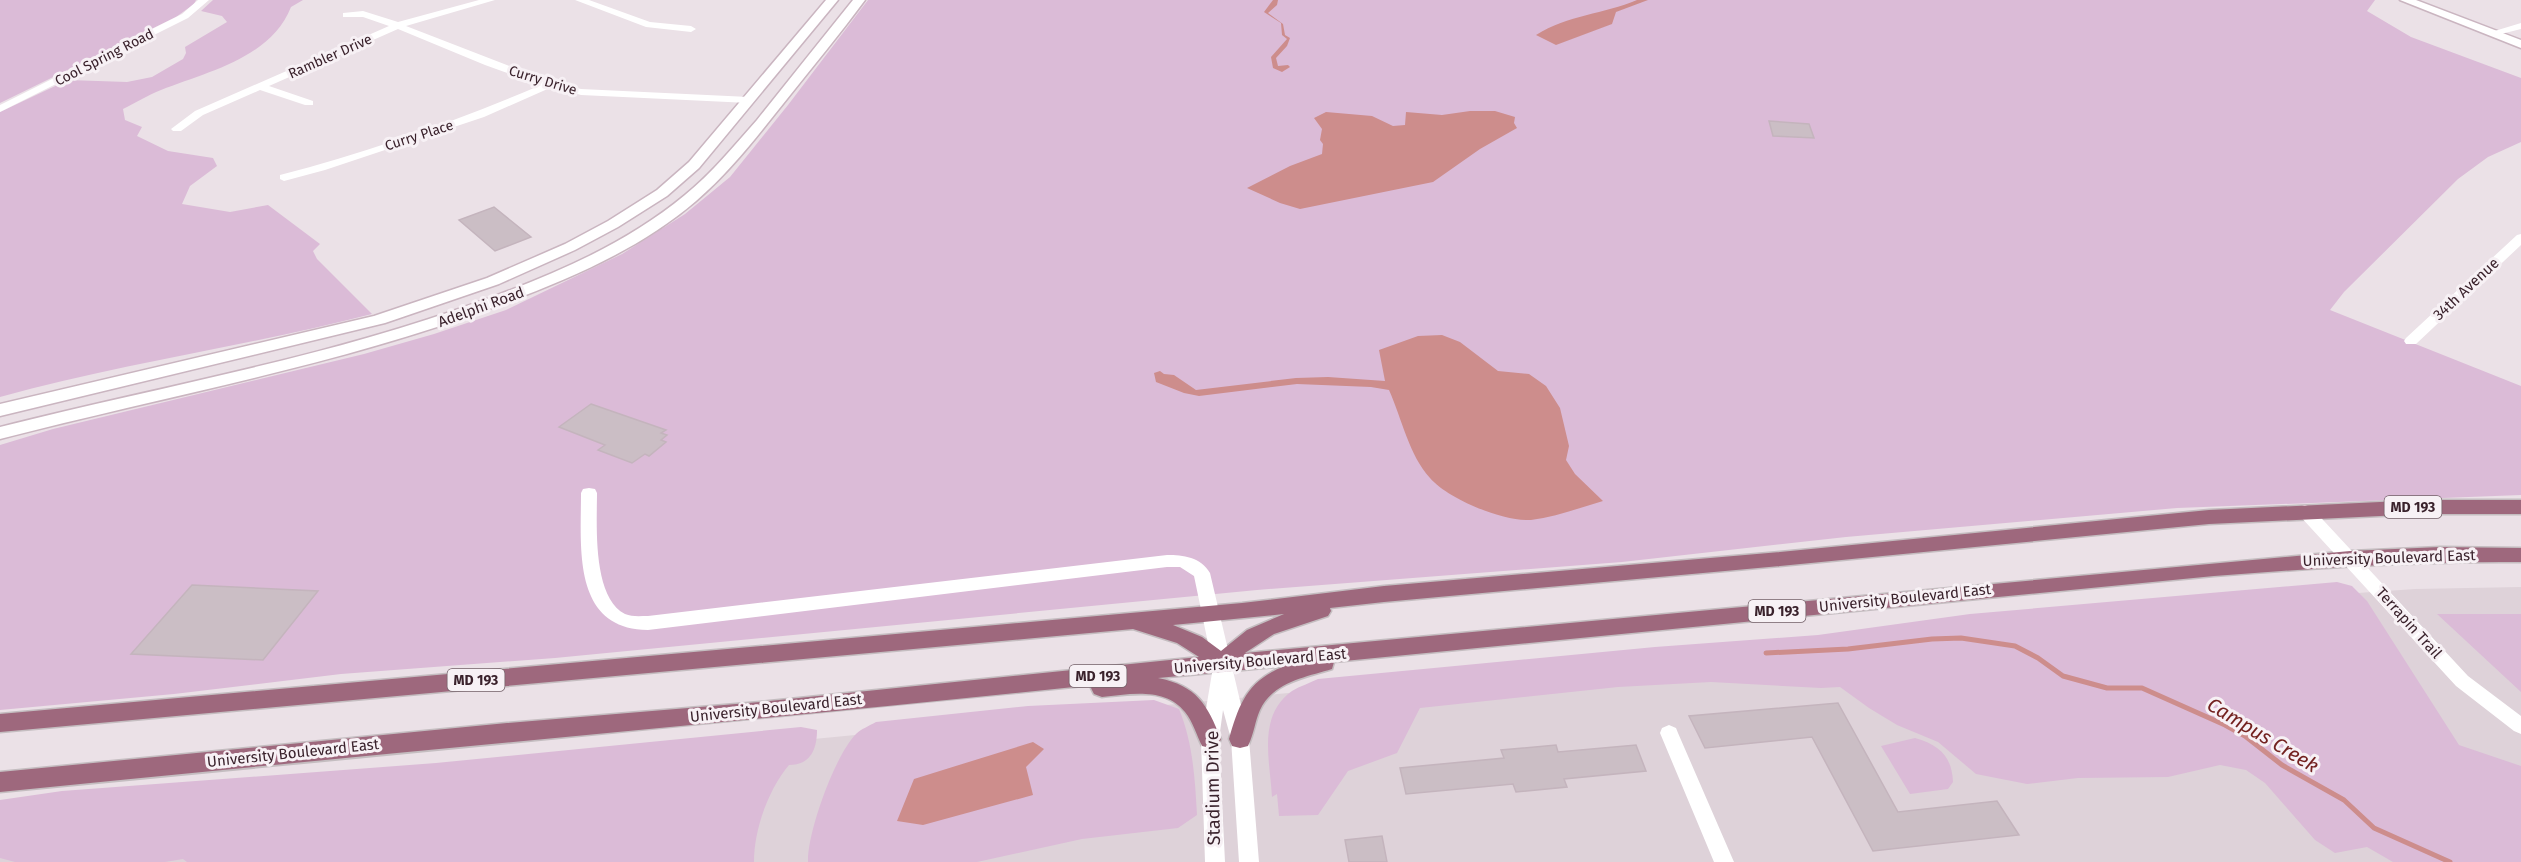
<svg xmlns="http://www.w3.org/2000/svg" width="2521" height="862" font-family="'Fira Sans',sans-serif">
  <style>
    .built { fill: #ded2d9 }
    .green { fill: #dbbbd7 }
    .water { fill: #cd8d8c }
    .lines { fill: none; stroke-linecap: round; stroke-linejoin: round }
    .stream { stroke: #cd8d8c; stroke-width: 5 }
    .building { fill: #cbbec5; stroke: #c4b4bd; stroke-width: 1.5 }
    .secondary-casing { stroke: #cab5c0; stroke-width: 3 }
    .primary-casing { stroke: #c4bdc0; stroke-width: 3 }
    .street { fill: #fff; fill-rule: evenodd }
    .secondary { fill: #fff; fill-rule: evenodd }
    .primary { fill: #9e687d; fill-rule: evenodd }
    .labels { text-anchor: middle; stroke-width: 6; stroke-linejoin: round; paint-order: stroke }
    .far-street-label { font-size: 14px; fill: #3a222c; stroke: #f7f1f5 }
    .shield { fill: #f7f1f5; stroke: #736068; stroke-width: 1.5 }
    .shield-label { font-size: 14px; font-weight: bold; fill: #3a222c }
    .street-label { font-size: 15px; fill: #3a222c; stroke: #f7f1f5 }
    .near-street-label { font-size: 18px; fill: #3a222c; stroke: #f7f1f5 }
    .near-water-label { font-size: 20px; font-style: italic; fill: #732220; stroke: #f7f1f5 }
  </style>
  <rect width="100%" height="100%" fill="#ebe1e7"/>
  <!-- built -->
  <path class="built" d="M2521 587V862H0V818L2227 602 2415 589Z"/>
  <!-- green -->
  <path class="green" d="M0 0H196L194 4 176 17 0 103Z
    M213 0H303L291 7C271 58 207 72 161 90 148 95 135 103 123 109L125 120 142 127 137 136 168 151 213 158 217 166 190 186 182 204 230 212 268 205 320 244 313 251 317 259 372 314C249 346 123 363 0 397V112L68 80 127 82 152 77 183 59 186 53 185 47 227 22 222 16 201 11Z
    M868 0H2375L2367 11 2411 37 2521 78V142L2488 157 2458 179 2344 292 2330 310 2521 386V495L2177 508 1846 537 1622 562 1257 590 555 658 341 674 174 694 0 710V445L53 429 364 354 434 334 506 310 622 254 685 214 730 177 788 105Z
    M2337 582 2352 586 2367 601 2459 745 2521 766V862H2393L2367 847 2335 853 2315 840 2265 783 2246 770 2220 765 2168 777 2078 778 2027 784 1976 774 1938 742 1897 725 1869 708 1840 687 1821 688 1711 682 1618 687 1420 708 1397 753 1348 771 1318 815 1279 816 1277 794 1272 797C1270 760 1257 716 1292 691 1300 686 1310 683 1318 679L1655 647 1818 635 1970 614Z
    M2437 614H2521V692Z
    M1154 700 1179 709C1193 743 1195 779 1197 815L1178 828 1082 839 977 862H808C807 833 835 755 856 734 861 729 869 726 876 722L1028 706Z
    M801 727 817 730C817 750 810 765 789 765 768 790 754 830 754 862H187L183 859 165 862H15L0 858V800L62 791 436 763Z
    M1915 738C1940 745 1952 757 1953 782L1948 789 1910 794 1881 746Z"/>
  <!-- water -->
  <path class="water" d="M1273 0H1278L1277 5 1268 13 1283 24 1285 35 1290 38 1287 46 1276 58 1278 66 1288 65 1290 67 1282 72 1273 68 1271 57 1287 39 1282 35 1281 23 1264 12Z
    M1637 0H1648L1616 12 1612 24 1556 45 1536 35C1568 15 1604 14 1637 0Z
    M1470 111H1495L1515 117 1514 123 1517 128 1480 149 1433 182 1300 209 1280 203 1247 188 1290 166 1322 154 1323 144 1320 140 1322 129 1314 118 1326 112 1372 116 1393 126 1405 125 1406 112 1442 115Z
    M1442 335 1460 342 1498 371 1529 374 1546 386 1560 408 1569 446 1566 460 1575 474 1603 501C1579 508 1555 517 1531 520 1504 522 1448 499 1430 478 1409 455 1402 419 1389 390L1371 387 1297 384 1199 396 1184 393 1156 382 1154 373 1160 371 1164 374 1174 375 1196 390 1296 378 1328 377 1385 381 1379 350 1418 336Z
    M1033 742 1044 749 1026 767 1033 795 923 825 897 821 914 779Z"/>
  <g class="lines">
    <!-- stream -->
    <path class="stream" d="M1766 653 1848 649 1932 639 1961 638 2015 646 2038 658 2063 676 2107 688H2142L2225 725 2245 736 2282 765 2344 800 2374 828 2450 862"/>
  </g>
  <!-- building -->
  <path class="building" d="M1769 121 1809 124 1814 138 1773 136Z
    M494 207 531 237 495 251 459 220Z
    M591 404 666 430 661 433 667 435 661 440 666 442 649 456 645 454 632 463 598 450 605 445 559 427Z
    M192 585 318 591 263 660 131 654Z
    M1838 703 1898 812 1997 801 2019 835 1873 851 1812 737 1705 748 1689 716Z
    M1556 745 1558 752 1636 745 1646 771 1564 779 1567 787 1516 792 1513 784 1406 794 1400 768 1504 758 1501 750Z
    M1382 836 1387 862H1349L1345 840Z"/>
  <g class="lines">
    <defs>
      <path id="secondary" d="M826 0H838L699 168 667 196 618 227 575 250 499 284 385 323 0 416V404L374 316 487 278 565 244 608 221 657 190 689 162Z
        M853 0H865C840 34 813 66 787 99 759 134 731 171 696 201 639 250 567 280 497 306 336 366 166 396 0 439V427C161 386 327 358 484 300 555 274 626 244 685 195 712 173 734 146 757 120 789 80 821 40 853 0Z
        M2400 0H2416L2521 40V48Z"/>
      <path id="primary" d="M2422 500H2521V514H2422L2209 524 1780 566 1384 602 1330 608 1331 611 1328 616 1274 634 1245 653 2350 551 2440 547 2521 548V562C2418 561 2317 568 2214 576L1334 662 1332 669C1306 677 1273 682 1260 710 1255 721 1254 734 1248 746L1240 748 1232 746 1229 739C1239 703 1248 680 1285 666L1158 678C1197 686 1207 704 1221 739L1218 746 1210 748 1202 746C1196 734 1193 722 1185 712 1165 687 1130 694 1102 697L1094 694 1091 688 1093 685C729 723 364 755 0 792V772L507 723 760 702 1199 657 1177 643 1133 629 0 732V714L1242 603 1384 586 1780 552 2209 510ZM1284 614 1247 630 1221 651 1202 637 1173 625Z"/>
    </defs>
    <!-- secondary casing -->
    <use href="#secondary" class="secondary-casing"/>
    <!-- primary casing -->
    <use href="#primary" class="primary-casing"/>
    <!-- street -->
    <path class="street" d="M198 0H209L188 18 0 112V105L182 14Z
      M479 0H495L406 26 540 78 581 89 749 97 754 100 749 103 581 95 552 87 484 117 325 170 284 181 280 179V175C369 152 457 121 541 85L485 65 398 29 269 86 313 101V105H305L260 90 203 115 181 131H173L171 129 195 111 389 26 363 17H343V13L363 11 398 22Z
      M575 0H589L650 22 691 26 696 29 691 32 646 27Z
      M2521 23V29L2493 36 2488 33Z
      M2521 234V245L2416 344H2406L2404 341 2406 338 2517 235Z
      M589 488 595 489 597 493C597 524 592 597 625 614 632 617 640 616 648 616L1167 555C1183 555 1201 557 1210 573L1249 739 1259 862H1239L1231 739 1223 710 1219 739 1225 862H1205L1201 739 1213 667 1194 576 1180 567H1167L648 630C572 629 581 548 581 493L583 489Z
      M2305 505 2311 507 2468 676 2521 716V734L2514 731 2456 686 2299 515 2297 511 2299 507Z
      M1669 725 1676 728 1678 733 1734 862H1714L1660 733 1662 728Z"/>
    <!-- secondary -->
    <use href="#secondary" class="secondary"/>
    <!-- primary -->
    <use href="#primary" class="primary"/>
  </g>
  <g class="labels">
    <!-- far-street labels -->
    <g class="far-street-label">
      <text transform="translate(330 56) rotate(-24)" y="5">Rambler Drive</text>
      <text transform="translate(104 57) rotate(-27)" y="5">Cool Spring Road</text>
      <text transform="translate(543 80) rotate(17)" y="5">Curry Drive</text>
      <text transform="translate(419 135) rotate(-18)" y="5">Curry Place</text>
    </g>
    <!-- shield labels -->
    <g class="shield">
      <rect x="2384.5" y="496" width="57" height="22" rx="4.5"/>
      <rect x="1748.5" y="600" width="57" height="22" rx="4.5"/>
      <rect x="1069.5" y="665" width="57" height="22" rx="4.5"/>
      <rect x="447.5" y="669" width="57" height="22" rx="4.5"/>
    </g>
    <g class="shield-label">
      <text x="2413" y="512">MD 193</text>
      <text x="1777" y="616">MD 193</text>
      <text x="1098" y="681">MD 193</text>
      <text x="476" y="685">MD 193</text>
    </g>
    <!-- street labels -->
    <g class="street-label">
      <text transform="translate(2466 289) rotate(-43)" y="5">34th Avenue</text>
      <text transform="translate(481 307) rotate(-20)" y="5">Adelphi Road</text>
      <text transform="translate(2389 558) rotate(-2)" y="5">University Boulevard East</text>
      <text transform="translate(1905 598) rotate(-6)" y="5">University Boulevard East</text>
      <text transform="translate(2409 623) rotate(48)" y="5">Terrapin Trail</text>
      <text transform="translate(1260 661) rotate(-5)" y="5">University Boulevard East</text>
      <text transform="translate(776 708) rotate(-6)" y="5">University Boulevard East</text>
      <text transform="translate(293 753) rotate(-6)" y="5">University Boulevard East</text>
    </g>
    <!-- near-street labels -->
    <g class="near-street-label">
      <text transform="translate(1213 788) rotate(-91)" y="6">Stadium Drive</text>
    </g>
    <!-- near-water labels -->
    <g class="near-water-label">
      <text transform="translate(2263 735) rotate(31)" y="7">Campus Creek</text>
    </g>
  </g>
</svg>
